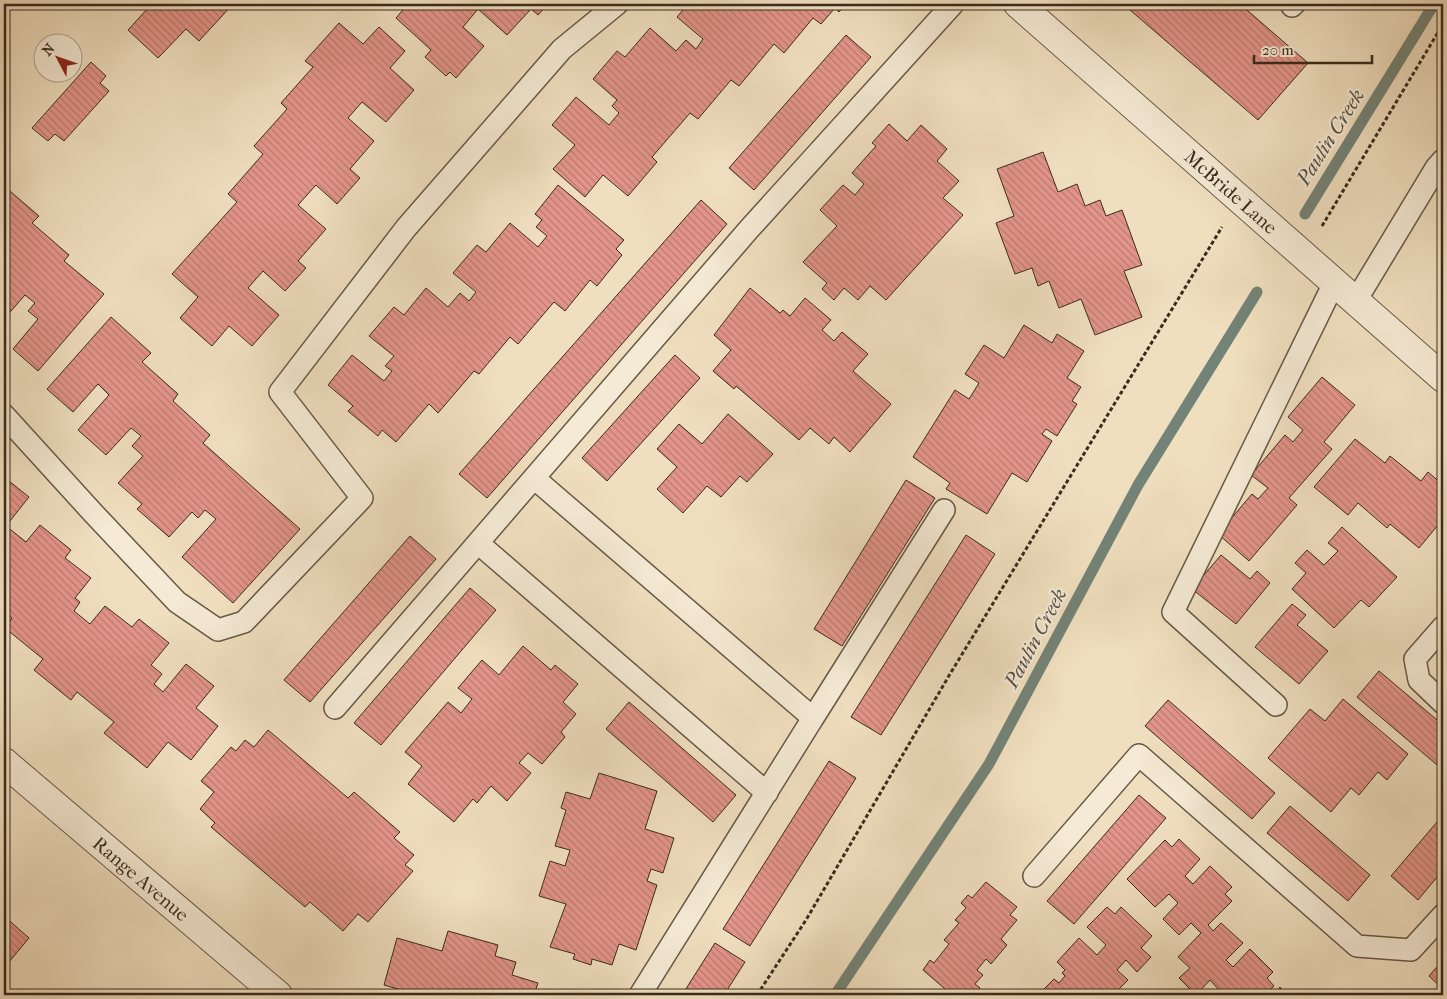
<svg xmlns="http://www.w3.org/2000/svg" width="1447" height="999" font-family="'IM FELL French Canon',serif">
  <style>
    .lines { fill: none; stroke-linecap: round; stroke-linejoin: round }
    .stream { stroke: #738377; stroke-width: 11 }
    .building { fill: url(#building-back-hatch); stroke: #392b1f }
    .service-casing { stroke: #675847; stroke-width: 24 }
    .minor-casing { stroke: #675847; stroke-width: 30 }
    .tertiary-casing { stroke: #675847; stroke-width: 30 }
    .path { stroke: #392b1f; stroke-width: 3; stroke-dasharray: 4 2.5; stroke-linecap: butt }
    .service { stroke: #f5ead5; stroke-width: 21 }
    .minor { stroke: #f5ead5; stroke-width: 28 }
    .tertiary { stroke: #f5ead5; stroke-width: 28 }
    .labels { text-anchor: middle; stroke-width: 4.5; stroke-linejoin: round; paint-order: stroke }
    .street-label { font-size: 19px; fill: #392b1f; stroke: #f5ead5 }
    .water-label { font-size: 20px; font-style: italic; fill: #515044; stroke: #f5ead5 }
  </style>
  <defs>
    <pattern id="building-back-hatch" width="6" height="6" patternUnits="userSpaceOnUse" patternTransform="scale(1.25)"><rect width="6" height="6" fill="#e4958a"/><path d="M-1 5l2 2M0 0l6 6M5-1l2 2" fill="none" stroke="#ba7a70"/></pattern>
  </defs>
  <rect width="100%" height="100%" fill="#f0dfbf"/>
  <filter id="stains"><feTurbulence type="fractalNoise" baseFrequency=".004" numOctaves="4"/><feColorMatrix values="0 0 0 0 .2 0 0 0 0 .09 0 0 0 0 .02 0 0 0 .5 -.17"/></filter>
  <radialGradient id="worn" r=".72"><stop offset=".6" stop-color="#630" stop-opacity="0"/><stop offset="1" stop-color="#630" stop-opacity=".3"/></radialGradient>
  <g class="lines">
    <!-- stream -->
    <path class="stream" d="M1305 214 1434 4
      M835 995 989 764 1138 485 1257 292"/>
  </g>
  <!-- building -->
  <path class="building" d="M146 4H233L199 41 186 29 158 58 128 30 149 7Z
    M408 4H548L538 15 531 9 507 35 478 9 463 27 484 46 456 78 450 72 446 76 425 57 431 50 396 18Z
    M688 4H846L839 12 835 8 821 24 813 18 784 53 774 44 739 86 731 80 698 119 690 113 652 157 657 162 628 196 603 175 585 197 553 169 575 145 552 125 576 97 609 125 619 113 612 106 617 100 593 79 617 51 625 57 650 28 676 51 686 40 696 49 703 39 677 17Z
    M1123 4H1240L1308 63 1258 120Z
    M339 23 363 44 379 27 405 51 390 68 414 90 386 122 362 102 348 118 374 141 350 169 360 178 337 204 316 185 298 205 326 229 298 261 306 268 285 291 263 271 248 288 279 315 252 346 229 326 212 346 180 318 198 297 172 274 237 202 228 194 263 154 254 146 287 109 281 103 313 67 305 61Z
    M846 35 871 57 754 190 729 168Z
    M91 62 106 76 100 83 109 91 64 141 55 134 48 141 32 128Z
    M889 124 907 141 921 125 947 149 937 161 959 181 943 198 963 215 886 300 870 286 858 300 844 288 834 300 822 289 827 283 803 262 837 226 820 210 843 185 855 195 864 184 852 173 876 146 872 143Z
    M1043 152 1058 192 1077 184 1085 206 1100 200 1106 216 1122 210 1142 265 1124 271 1142 317 1095 335 1081 299 1059 308 1049 281 1038 286 1032 268 1015 274 996 223 1014 216 997 169Z
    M558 185 624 240 616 249 622 255 597 286 590 280 565 311 554 302 518 344 510 337 479 374 474 371 438 413 429 404 396 442 382 430 378 436 348 411 353 406 328 385 352 355 384 381 392 371 385 366 394 356 369 336 394 307 404 315 426 288 448 307 460 293 469 301 476 292 453 273 477 245 486 252 510 223 538 247 547 236 536 227 542 220 535 214Z
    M4 186 39 216 32 223 69 255 64 261 104 294 38 371 13 349 38 319 28 311 35 303 25 295 4 319Z
    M701 200 727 224 487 498 459 474Z
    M750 288 780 313 783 310 790 316 805 298 831 320 822 330 834 341 842 332 868 354 853 371 891 404 850 452 834 437 829 444 810 428 799 440 736 386 734 389 713 371 731 350 714 335Z
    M111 317 151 353 142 362 178 394 173 401 210 435 203 443 300 529 233 603 182 557 216 519 205 510 198 518 192 512 169 537 137 509 142 504 118 483 143 456 132 446 141 436 131 428 106 455 78 430 109 395 98 384 73 412 47 389Z
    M1024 325 1052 343 1057 334 1084 351 1067 378 1081 387 1072 401 1077 404 1057 436 1046 429 1042 434 1052 441 1027 482 1012 473 987 514 946 489 950 483 913 457 955 390 969 399 979 383 965 374 984 345 1004 358Z
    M675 355 700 378 607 481 582 458Z
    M1322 377 1355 405 1324 442 1332 449 1289 498 1297 505 1249 561 1218 534 1252 494 1258 499 1268 488 1251 475 1285 435 1293 442 1303 430 1288 417Z
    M728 414 773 454 747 482 740 476 721 497 707 486 683 513 657 489 677 467 657 449 679 424 702 444Z
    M1355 439 1385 463 1390 456 1421 481 1428 472 1443 485V519L1419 548 1390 524 1387 528 1358 503 1348 515 1314 487Z
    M4 477 29 497 6 526 26 542 40 525 71 550 65 558 91 578 75 598 80 602 74 611 90 624 105 606 132 627 139 619 169 643 151 665 162 674 154 684 163 692 186 664 214 686 196 708 218 726 191 760 168 742 147 768 104 733 114 722 77 692 71 700 34 670 43 659 5 628 12 618 4 611Z
    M906 480 935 498 842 646 814 629Z
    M1342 527 1397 577 1369 607 1361 600 1334 628 1292 589 1306 573 1295 563 1307 550 1324 565 1338 551 1328 543Z
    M966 535 995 554 881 735 851 717Z
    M410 536 436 559 310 702 284 680Z
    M1221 555 1250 579 1257 571 1270 583 1236 624 1192 589Z
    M470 588 496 610 381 745 354 723Z
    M1292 604 1306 615 1297 625 1328 651 1299 684 1255 647Z
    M523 646 551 670 555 665 578 684 563 702 576 714 561 732 565 737 542 764 528 753 519 763 531 773 507 801 491 786 477 803 473 799 454 822 408 784 422 766 405 752 448 702 461 713 472 699 458 688 482 660 499 675Z
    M1379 671 1443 725V770L1357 697Z
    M1343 699 1408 754 1387 780 1378 772 1359 795 1351 788 1331 812 1268 758 1310 709 1325 721Z
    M1168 700 1275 793 1252 819 1145 726Z
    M629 702 736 795 713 822 606 729Z
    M268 730 348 798 354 792 400 832 394 838 414 855 405 865 413 871 368 922 358 914 343 931 310 902 305 907 211 827 215 823 200 809 214 792 201 781 231 747 236 751 245 740 254 747Z
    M829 761 856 778 750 946 723 929Z
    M599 773 657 791 645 829 674 838 663 873 651 869 647 881 657 885 636 950 619 944 612 965 592 959 591 965 573 959 575 954 550 947 566 904 539 896 550 861 565 866 570 850 555 846 566 810 561 808 566 792 590 799Z
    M1139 795 1166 818 1074 924 1047 901Z
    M1290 806 1370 875 1348 901 1267 833Z
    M1443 815V870L1418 900 1391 876Z
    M1179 839 1200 859 1185 876 1193 884 1210 866 1232 887 1225 894 1232 901 1208 925 1213 931 1221 923 1243 943 1226 960 1233 967 1250 949 1273 972 1267 978 1274 986 1269 991 1273 995 1280 987 1288 995H1215L1220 991 1210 980 1196 995 1179 978 1190 968 1178 957 1201 933 1191 923 1179 935 1163 919 1178 903 1169 894 1155 907 1127 879 1165 840 1172 847Z
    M986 882 1017 907 1010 915 1017 920 1001 939 1007 945 991 964 986 959 977 970 983 975 975 984 980 988 974 995H952L923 970 930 960 934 963 949 944 944 940 959 923 955 920 966 908 961 903 968 895 972 898Z
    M1107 907 1115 914 1121 907 1152 936 1141 948 1151 957 1137 972 1126 960 1117 970 1128 980 1113 995 1103 989 1097 995H1038L1054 979 1059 983 1065 976 1062 973 1065 970 1057 962 1079 938 1097 955 1106 945 1087 927Z
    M4 916 29 938 4 968Z
    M448 931 498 945 495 956 516 962 512 975 538 983 534 995H419L384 985 397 938 442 951Z
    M715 943 745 962 724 995H682Z
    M1443 960V989L1429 976Z"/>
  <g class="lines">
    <defs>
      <path id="service" d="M1292 6 1294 4
        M1355 302 1436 168 1443 160
        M4 415 94 514 177 602 218 630 244 622 362 498 280 392 406 228 562 49 617 4
        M534 478 813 718 944 510
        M478 543 767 793
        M1443 627 1415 659 1419 680 1443 703
        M1276 705 1173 612 1334 283
        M335 708 750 228 953 4
        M1034 876 1139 755 1357 946 1411 950 1443 915
        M640 995 813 718"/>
      <g id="minor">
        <path id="s1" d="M1018 4 1443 378"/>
      </g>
      <g id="tertiary">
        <path id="s2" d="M4 762 278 995"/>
      </g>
    </defs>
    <!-- service casing -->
    <use href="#service" class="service-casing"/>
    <!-- minor casing -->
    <use href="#minor" class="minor-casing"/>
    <!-- tertiary casing -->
    <use href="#tertiary" class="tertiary-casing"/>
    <!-- path -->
    <path class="path" d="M1322 226 1443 24
      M757 995 806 920 950 674 1222 227"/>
    <!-- service -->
    <use href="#service" class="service"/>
    <!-- minor -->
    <use href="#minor" class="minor"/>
    <!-- tertiary -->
    <use href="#tertiary" class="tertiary"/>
  </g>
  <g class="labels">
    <!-- street labels -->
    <g class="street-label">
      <text dy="7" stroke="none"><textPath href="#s1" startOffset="284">McBride Lane</textPath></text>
      <text dy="7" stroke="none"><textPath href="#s2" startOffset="180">Range Avenue</textPath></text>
    </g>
    <!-- water labels -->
    <g class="water-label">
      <text transform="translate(1330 137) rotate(-58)" y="7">Paulin Creek</text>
      <text transform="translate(1035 638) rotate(-62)" y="7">Paulin Creek</text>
    </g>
  </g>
  <!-- margin -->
  <rect width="1447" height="999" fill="none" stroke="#f0dfbf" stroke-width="20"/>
  <rect x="5" y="5" width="1437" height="989" fill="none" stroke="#392b1f" stroke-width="2.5"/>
  <rect x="10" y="10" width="1427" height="979" fill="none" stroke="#392b1f"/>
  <!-- north arrow -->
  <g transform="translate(58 58) rotate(311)"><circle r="24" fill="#f5ead5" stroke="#aa9e8c"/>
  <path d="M0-4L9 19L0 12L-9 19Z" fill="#8f2418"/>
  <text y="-8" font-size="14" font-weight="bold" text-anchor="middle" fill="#392b1f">N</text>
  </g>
  <!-- scale -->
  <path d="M1254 55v8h118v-8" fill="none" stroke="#392b1f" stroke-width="2.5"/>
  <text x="1262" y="55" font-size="15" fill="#392b1f" stroke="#f5ead5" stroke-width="4" paint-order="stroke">20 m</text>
  <rect width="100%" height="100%" filter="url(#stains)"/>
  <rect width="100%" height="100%" fill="url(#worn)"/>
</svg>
